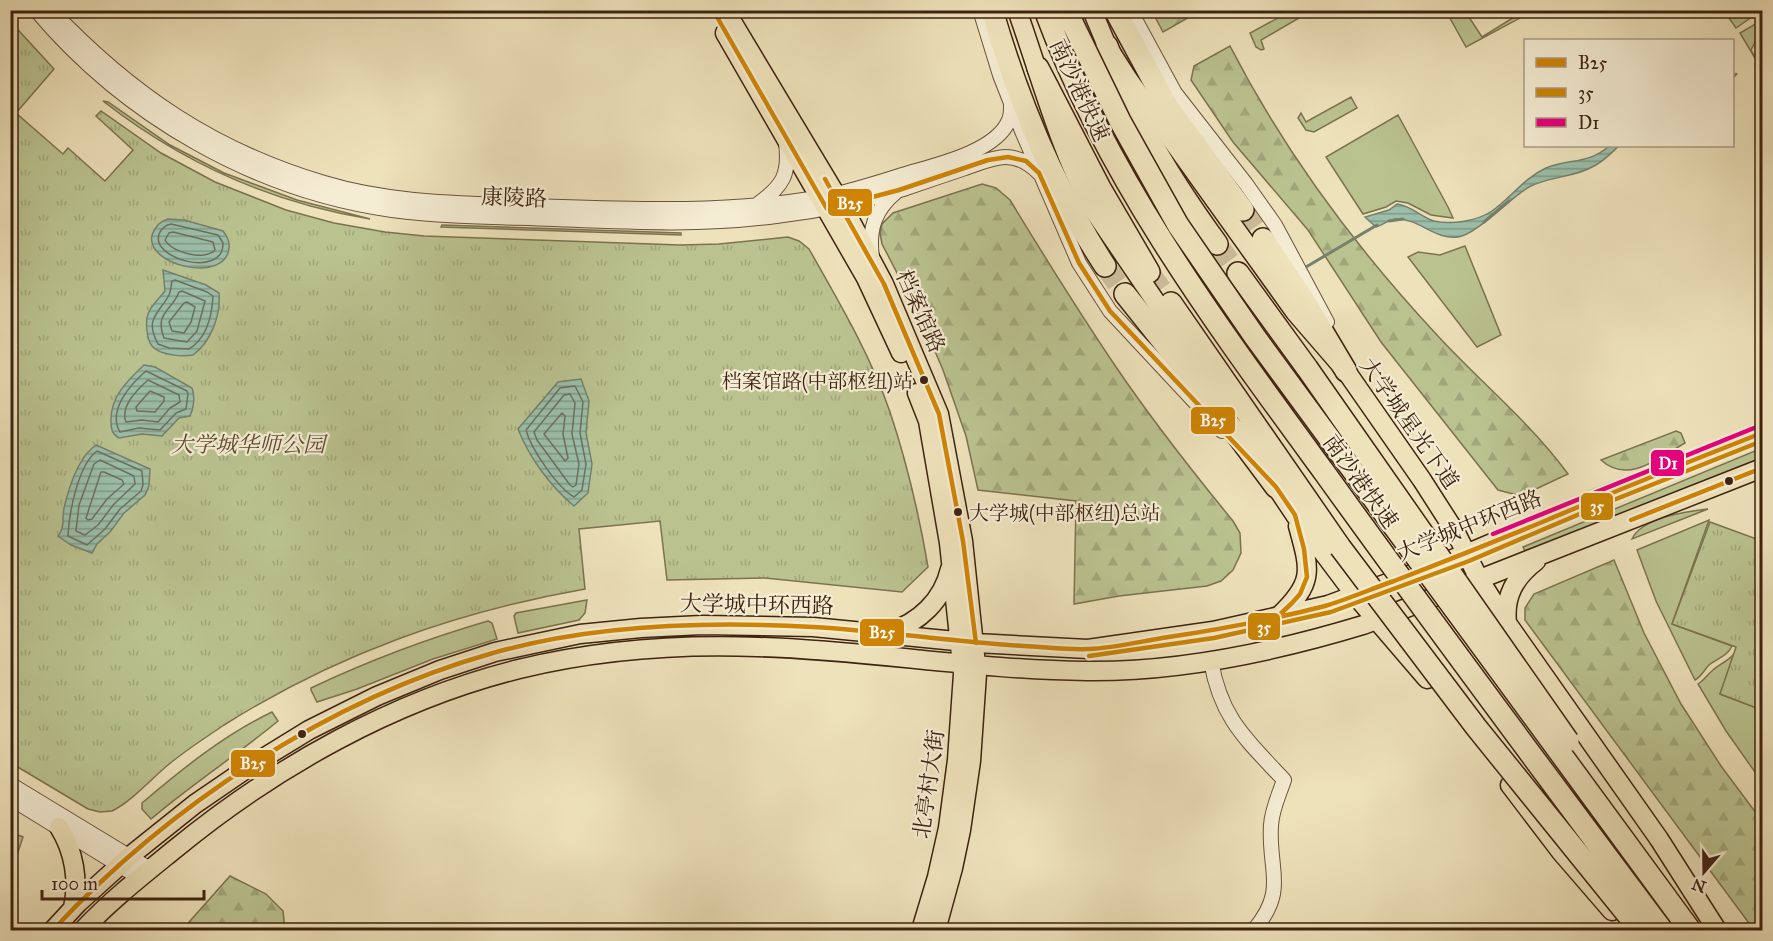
<svg xmlns="http://www.w3.org/2000/svg" width="1773" height="941" font-family="'IM FELL Great Primer','Noto Serif SC',serif">
  <style>
    .green { fill: #bac390; stroke: #7c7250; stroke-width: 1.5 }
    .forest { fill: url(#forest-firs); stroke: #7c7250; stroke-width: 1.5 }
    .park { fill: url(#park-tufts); stroke: #7c7250; stroke-width: 1.5 }
    .water { fill: url(#water-rules); stroke: #76806d; stroke-width: 1.5 }
    .lines { fill: none; stroke-linecap: round; stroke-linejoin: round }
    .shore { stroke: #6d705e; stroke-width: 1.5 }
    .stream { stroke: #76806d; stroke-width: 3 }
    .highway-tunnel { stroke: #cbbc99; stroke-width: 21; stroke-dasharray: 21 10; stroke-linecap: butt }
    .minor-casing { stroke: #6b523c; stroke-width: 16 }
    .major-casing { stroke: #3f2211; stroke-width: 21 }
    .highway-casing { stroke: #3f2211; stroke-width: 24 }
    .minor { stroke: #f4ecd3; stroke-width: 14 }
    .major { stroke: #eee2bb; stroke-width: 18 }
    .highway { stroke: #eee2bb; stroke-width: 21 }
    .highway-bridge-casing { stroke: #3f2211; stroke-width: 24; stroke-linecap: butt }
    .highway-bridge { stroke: #eee2bb; stroke-width: 21 }
    .bus-1-casing { stroke: #f4ecd3; stroke-width: 9 }
    .bus-2-casing { stroke: #f4ecd3; stroke-width: 9 }
    .bus-3-casing { stroke: #f4ecd3; stroke-width: 9 }
    .bus-1 { stroke: #cf8404; stroke-width: 4.5 }
    .bus-2 { stroke: #c98504; stroke-width: 4.5 }
    .bus-3 { stroke: #e5007d; stroke-width: 4.5 }
    .bus-dot { fill: #3f2211; stroke: #f4ecd3; stroke-width: 2 }
    .labels { text-anchor: middle; stroke-width: 4.5; stroke-linejoin: round; paint-order: stroke }
    .bus-label { font-size: 20px; fill: #3f2211; stroke: #f4ecd3; text-anchor: end }
    .street-label { font-size: 22px; fill: #3f2211; stroke: #f4ecd3 }
    .park-label { font-size: 22px; font-style: italic; fill: #5e4a31; stroke: #f4ecd3 }
    .line-badge { stroke: #f4ecd3; stroke-width: 2 }
    .badge-label { font-size: 16px; text-anchor: middle; font-weight: bold; fill: #fff }
  </style>
  <defs>
    <pattern id="forest-firs" width="22" height="20" patternUnits="userSpaceOnUse" patternTransform="scale(1.5)"><rect width="22" height="20" fill="#bac390"/><path d="M5 1l3.5 6h-7zM16 11l3.5 6h-7z" fill="#a1a77b"/></pattern>
    <pattern id="park-tufts" width="24" height="20" patternUnits="userSpaceOnUse" patternTransform="scale(1.5)"><rect width="24" height="20" fill="#bac390"/><path d="M3 7l-1-3M5 7V3M7 7l1-3M15 17l-1-3M17 17v-4M19 17l1-3" fill="none" stroke="#a1a77b"/></pattern>
    <pattern id="water-rules" width="6" height="5" patternUnits="userSpaceOnUse" patternTransform="scale(1.5)"><rect width="6" height="5" fill="#9bbfaa"/><path d="M0 2.5h6" fill="none" stroke="#809b89"/></pattern>
  </defs>
  <rect width="100%" height="100%" fill="#eee2bb"/>
  <filter id="stains"><feTurbulence type="fractalNoise" baseFrequency=".00333" numOctaves="4"/><feColorMatrix values="0 0 0 0 .2 0 0 0 0 .09 0 0 0 0 .02 0 0 0 .5 -.17"/></filter>
  <radialGradient id="worn" r=".72"><stop offset=".6" stop-color="#630" stop-opacity="0"/><stop offset="1" stop-color="#630" stop-opacity=".3"/></radialGradient>
  <!-- green -->
  <path class="green" d="M1762 10 1736 28 1724 11V10Z
    M1311 11 1261 40 1264 49 1261 50 1256 47 1250 33 1291 11Z
    M1446 11H1465L1482 37 1524 11H1533L1466 47Z
    M1762 20V35L1757 39 1751 50 1755 57 1762 52V70L1740 33Z
    M1351 97 1357 108 1314 132 1306 130 1298 118 1301 113 1306 122Z
    M103 101 108 102 170 145 224 173 297 200 370 219C272 203 181 162 103 101Z
    M1398 115 1448 207 1453 218 1431 215 1408 203 1396 201 1386 207 1363 214 1326 157Z
    M442 225 681 233V235L441 227Z
    M1465 246 1501 335 1477 347 1408 257 1418 252 1440 255Z
    M1762 448V459L1527 555 1523 547Z
    M1708 509 1632 539C1641 518 1688 511 1708 509Z
    M1709 520 1672 624 1732 646C1727 657 1717 658 1709 665 1704 670 1702 676 1695 680L1656 601 1637 550Z
    M587 600 585 613 579 620 518 633 514 616 516 613Z
    M488 621 492 623 497 639 433 659 357 689 317 702 311 690V688C370 660 426 639 488 621Z
    M1734 654 1720 694 1762 710V782L1726 731 1698 684C1704 680 1707 675 1713 670 1720 664 1728 661 1734 654Z
    M272 712 278 721C237 755 192 784 151 819L142 809V803C182 769 224 735 272 712Z
    M11 832 23 837 11 873 10 832Z"/>
  <!-- forest -->
  <path class="forest" d="M1152 11H1200L1163 32Z
    M1230 46C1284 151 1356 248 1437 335 1480 382 1530 422 1568 474L1521 496 1498 490 1381 342 1308 230 1233 142 1191 80 1194 66Z
    M982 184 996 188 1010 200C1044 256 1079 312 1116 367 1152 420 1192 471 1233 521L1240 533 1241 553 1233 570 1221 581 1207 586 1119 596 1074 604 1076 501 978 490 966 436 943 370 922 321 882 244 880 233 882 224 893 213Z
    M1676 431 1681 433 1685 443C1660 457 1628 485 1601 460Z
    M1614 560 1644 633 1681 704 1721 766 1762 821V930H1754L1525 620V608L1534 594Z
    M230 876 266 894 283 911 285 930H182Z"/>
  <!-- park -->
  <path class="park" d="M10 21 54 69 16 113 63 154 68 148 105 181 133 150 96 116 101 111 161 153 215 182 286 210 334 223 385 232 424 236 680 245 719 244 788 237 799 241 809 249C839 302 870 354 890 412 907 463 919 514 928 567L902 592 765 578 667 580 660 521 579 529 585 589C455 612 337 654 224 725 205 738 186 750 168 765 151 779 131 802 112 811L100 812 88 809 11 763Z
    M1710 522 1762 541V710L1720 694 1736 647 1672 624Z"/>
  <!-- water -->
  <path class="water" d="M1609 146H1619C1611 153 1604 161 1594 166 1574 178 1549 176 1529 187 1510 198 1476 235 1458 237 1435 240 1420 219 1397 219 1391 218 1383 225 1376 227L1365 217 1389 210 1397 204C1412 206 1421 217 1434 221 1452 225 1477 221 1492 211 1511 198 1524 178 1546 168 1569 158 1588 165 1609 146Z
    M168 219 184 220 223 231C227 236 230 241 229 248 226 284 145 266 152 235 155 227 160 221 168 219Z
    M163 270 206 285 219 293C221 315 211 342 193 355 183 357 159 355 152 346 147 340 145 322 148 314 151 305 159 299 165 291Z
    M144 365 155 367 192 388C195 396 194 408 190 416L179 418 162 436 142 434 119 438C112 434 111 429 111 422 110 397 127 381 144 365Z
    M581 379 589 401 586 433 592 464 588 493 574 506C550 486 529 457 518 429L558 382Z
    M96 445 150 469 149 486 145 495 124 513 110 532 97 544 92 553 71 545 58 536C65 528 62 518 64 508 69 487 78 457 96 445Z"/>
  <g class="lines">
    <!-- shore -->
    <path class="shore" d="M171 224 218 235 223 243C224 280 146 258 160 232 163 227 166 225 171 224Z
      M173 232 213 242 215 250C205 261 172 253 165 240L169 233Z
      M172 281 175 280 207 292 213 296C212 316 207 338 189 349L169 348 158 344C144 318 159 314 169 295 171 291 171 285 172 281Z
      M182 291 205 301 197 331 187 342 164 338C154 313 172 311 179 292Z
      M187 302 195 307 191 322 184 333 172 331 169 322 184 303Z
      M146 371 187 391 188 394 186 409 176 413 160 430 139 428 120 432C107 410 131 384 146 371Z
      M148 380 179 395 180 402 170 408 158 422 142 420 126 422C120 406 137 390 148 380Z
      M575 386 583 402 580 433 586 464 582 490 574 497C557 487 531 449 526 430L560 388Z
      M150 391 164 397V401L155 412 137 411 136 407Z
      M570 394 575 403 572 434 579 464 576 485 573 487 570 485 537 440 534 432 564 395Z
      M562 413 565 416 563 434 568 458 565 461 544 434Z
      M97 451 142 471 143 485 141 491 120 509 105 529 87 545 68 536C69 513 78 465 97 451Z
      M100 460 134 476 135 484 114 504 98 525 85 535 76 531 79 505 94 464Z
      M101 472H104L122 480 124 484 107 499 92 519 88 520 86 518Z"/>
    <!-- stream -->
    <path class="stream" d="M1732 78 1736 74
      M1389 221 1403 219
      M1484 222 1509 201
      M1306 267 1377 225"/>
    <!-- highway-tunnel -->
    <path class="highway-tunnel" d="M1243 210 1263 239
      M1217 244 1238 273
      M1105 266 1125 294
      M1149 272 1171 303"/>
    <defs>
      <path id="minor" d="M36 10C125 116 255 191 392 210 446 217 500 217 554 219 628 222 703 226 776 216 819 211 862 202 903 189 924 182 944 175 965 168 978 164 992 157 1006 157 1020 157 1030 164 1039 173
        M51 10C131 94 213 150 324 183 390 203 459 203 528 206 625 209 721 214 817 198 848 193 879 182 909 173 937 165 997 151 1009 120 1011 116 1011 110 1011 105
        M980 10 1000 75 1022 131 1079 263 1110 311 1222 431
        M1130 10 1175 93 1246 184 1275 225 1327 322
        M758 204C783 186 790 174 786 143
        M872 257C868 230 875 209 896 192
        M1211 661C1221 719 1246 739 1284 780 1279 795 1272 809 1271 825 1268 871 1288 889 1254 930
        M10 784 150 869
        M10 798 140 878"/>
      <path id="major" d="M725 10 842 205 884 284 939 414 963 541 977 674 971 761 961 830 953 868 936 930
        M1017 10C1040 75 1058 144 1090 205L1230 411
        M1092 10 1107 46 1128 79 1295 312 1346 371 1422 480 1456 533 1479 579 1507 623 1659 839 1717 930
        M725 33 866 278 901 353
        M917 393 928 421 949 543 963 674 957 760 948 828 937 877 921 930
        M1269 476 1295 515 1355 595 1427 679
        M1279 616C1315 582 1310 570 1298 526
        M1507 623C1504 596 1515 577 1536 561
        M889 632C919 623 943 600 950 569
        M1510 785 1561 852 1612 911
        M59 827C74 851 79 880 73 908
        M53 930 78 903 130 856 195 804 252 765 309 730 377 696 440 670 495 652 580 634 641 628 702 625 813 627 976 643 1088 649 1213 631 1328 605 1466 554 1598 498 1762 433
        M83 930C111 900 143 875 175 849 275 767 394 700 519 669 597 650 679 644 758 647 868 650 977 670 1087 671 1181 672 1274 652 1363 625L1762 468"/>
      <path id="highway" d="M992 10C1018 100 1054 188 1105 266
        M1115 10 1167 106 1243 210
        M1107 46C1132 118 1172 182 1217 244
        M1038 68 1100 188 1149 272
        M1263 239 1305 302 1346 371
        M1238 273 1307 368
        M1125 294 1232 428 1276 487
        M1171 303 1340 547"/>
    </defs>
    <!-- minor casing -->
    <use href="#minor" class="minor-casing"/>
    <!-- major casing -->
    <use href="#major" class="major-casing"/>
    <!-- highway casing -->
    <use href="#highway" class="highway-casing"/>
    <!-- minor -->
    <use href="#minor" class="minor"/>
    <!-- major -->
    <use href="#major" class="major"/>
    <!-- highway -->
    <use href="#highway" class="highway"/>
    <defs>
      <path id="highway-bridge" d="M1045 10C1108 180 1218 327 1324 472 1435 626 1548 778 1662 930
        M1066 10 1120 121 1178 225 1255 337 1690 930
        M1307 368 1568 741
        M1340 547 1476 727 1640 930"/>
    </defs>
    <!-- highway-bridge casing -->
    <use href="#highway-bridge" class="highway-bridge-casing"/>
    <!-- highway-bridge -->
    <use href="#highway-bridge" class="highway-bridge"/>
    <defs>
      <path id="bus-1" d="M713 10 827 209 899 190 988 160 1008 157 1026 161 1039 173 1079 263 1110 311 1276 487 1295 515 1304 549 1307 577 1300 594 1292 603 1276 618 1264 620
        M825 179 884 284 939 414 963 541 976 643
        M1631 520 1762 468
        M53 930C168 806 329 699 493 653 595 624 707 621 813 627 884 631 954 642 1024 646 1046 647 1068 650 1089 649 1113 648 1138 642 1162 638 1216 630 1271 620 1325 606 1348 599 1371 589 1394 581 1443 562 1491 543 1540 523 1613 492 1688 462 1762 433"/>
      <path id="bus-2" d="M1089 656 1214 638 1331 612 1469 561 1601 505 1762 441"/>
      <path id="bus-3" d="M1493 534 1759 426"/>
    </defs>
    <!-- bus-1 casing -->
    <use href="#bus-1" class="bus-1-casing"/>
    <!-- bus-2 casing -->
    <use href="#bus-2" class="bus-2-casing"/>
    <!-- bus-3 casing -->
    <use href="#bus-3" class="bus-3-casing"/>
    <!-- bus-1 -->
    <use href="#bus-1" class="bus-1"/>
    <!-- bus-2 -->
    <use href="#bus-2" class="bus-2"/>
    <!-- bus-3 -->
    <use href="#bus-3" class="bus-3"/>
  </g>
  <!-- markers -->
  <g class="bus-dot">
    <circle cx="924" cy="380" r="5"/>
    <circle cx="1729" cy="481" r="5"/>
    <circle cx="958" cy="512" r="5"/>
    <circle cx="302" cy="734" r="5"/>
  </g>
  <g class="labels">
    <!-- bus labels -->
    <g class="bus-label">
      <text x="913" y="388">档案馆路(中部枢纽)站</text>
      <text x="969" y="520" text-anchor="start">大学城(中部枢纽)总站</text>
    </g>
    <!-- street labels -->
    <g class="street-label">
      <text transform="translate(1080 90) rotate(65)" y="8">南沙港快速</text>
      <text transform="translate(514 197) rotate(2)" y="8">康陵路</text>
      <text transform="translate(921 311) rotate(66)" y="8">档案馆路</text>
      <text transform="translate(1410 423) rotate(55)" y="8">大学城星光下道</text>
      <text transform="translate(1361 481) rotate(54)" y="8">南沙港快速</text>
      <text transform="translate(1469 525) rotate(-22)" y="8">大学城中环西路</text>
      <text transform="translate(757 604) rotate(1)" y="8">大学城中环西路</text>
      <text transform="translate(928 784) rotate(-82)" y="8">北亭村大街</text>
    </g>
    <!-- park labels -->
    <g class="park-label">
      <text x="248" y="452">大学城华师公园</text>
    </g>
  </g>
  <g class="line-badge">
    <rect x="827" y="188" width="46" height="29" rx="6" fill="#cf8404"/>
    <rect x="1190" y="406" width="46" height="29" rx="6" fill="#cf8404"/>
    <rect x="1650" y="449" width="35" height="28" rx="6" fill="#e5007d"/>
    <rect x="1580" y="492" width="34" height="29" rx="6" fill="#c98504"/>
    <rect x="1247" y="612" width="34" height="29" rx="6" fill="#c98504"/>
    <rect x="859" y="618" width="46" height="29" rx="6" fill="#cf8404"/>
    <rect x="230" y="749" width="46" height="29" rx="6" fill="#cf8404"/>
  </g>
  <g class="badge-label">
    <text x="850" y="209">B25</text>
    <text x="1213" y="426">B25</text>
    <text x="1668" y="469">D1</text>
    <text x="1597" y="512">35</text>
    <text x="1264" y="633">35</text>
    <text x="882" y="638">B25</text>
    <text x="253" y="769">B25</text>
  </g>
  <!-- margin -->
  <rect width="1773" height="941" fill="none" stroke="#eee2bb" stroke-width="36"/>
  <rect x="12" y="12" width="1749" height="917" fill="none" stroke="#3f2211" stroke-width="3"/>
  <rect x="18" y="18" width="1737" height="905" fill="none" stroke="#3f2211" stroke-width="1.5"/>
  <!-- legend -->
  <rect x="1524" y="39" width="210" height="108" fill="#f4ecd3" stroke="#ac9b85" stroke-width="1.5"/>
  <rect x="1536" y="58" width="30" height="9" fill="#cf8404" stroke="#ac9b85" stroke-width="1.5"/>
  <text x="1578" y="69" font-size="18" fill="#3f2211">B25</text>
  <rect x="1536" y="88" width="30" height="9" fill="#c98504" stroke="#ac9b85" stroke-width="1.5"/>
  <text x="1578" y="99" font-size="18" fill="#3f2211">35</text>
  <rect x="1536" y="118" width="30" height="9" fill="#e5007d" stroke="#ac9b85" stroke-width="1.5"/>
  <text x="1578" y="129" font-size="18" fill="#3f2211">D1</text>
  <!-- north arrow -->
  <g transform="translate(1704 872) rotate(200)" stroke="#f4ecd3" stroke-width="4.5" paint-order="stroke">
  <path d="M0-4.5L10 22L0 15L-10 22Z" fill="#3f2211"/>
  <text y="-9" font-size="16" font-weight="bold" text-anchor="middle" fill="#3f2211">N</text>
  </g>
  <!-- scale -->
  <path d="M42 890v9h162v-9" fill="none" stroke="#3f2211" stroke-width="3"/>
  <text x="51" y="890" font-size="18" fill="#3f2211" stroke="#f4ecd3" stroke-width="4.5" paint-order="stroke">100 m</text>
  <rect width="100%" height="100%" filter="url(#stains)"/>
  <rect width="100%" height="100%" fill="url(#worn)"/>
</svg>
